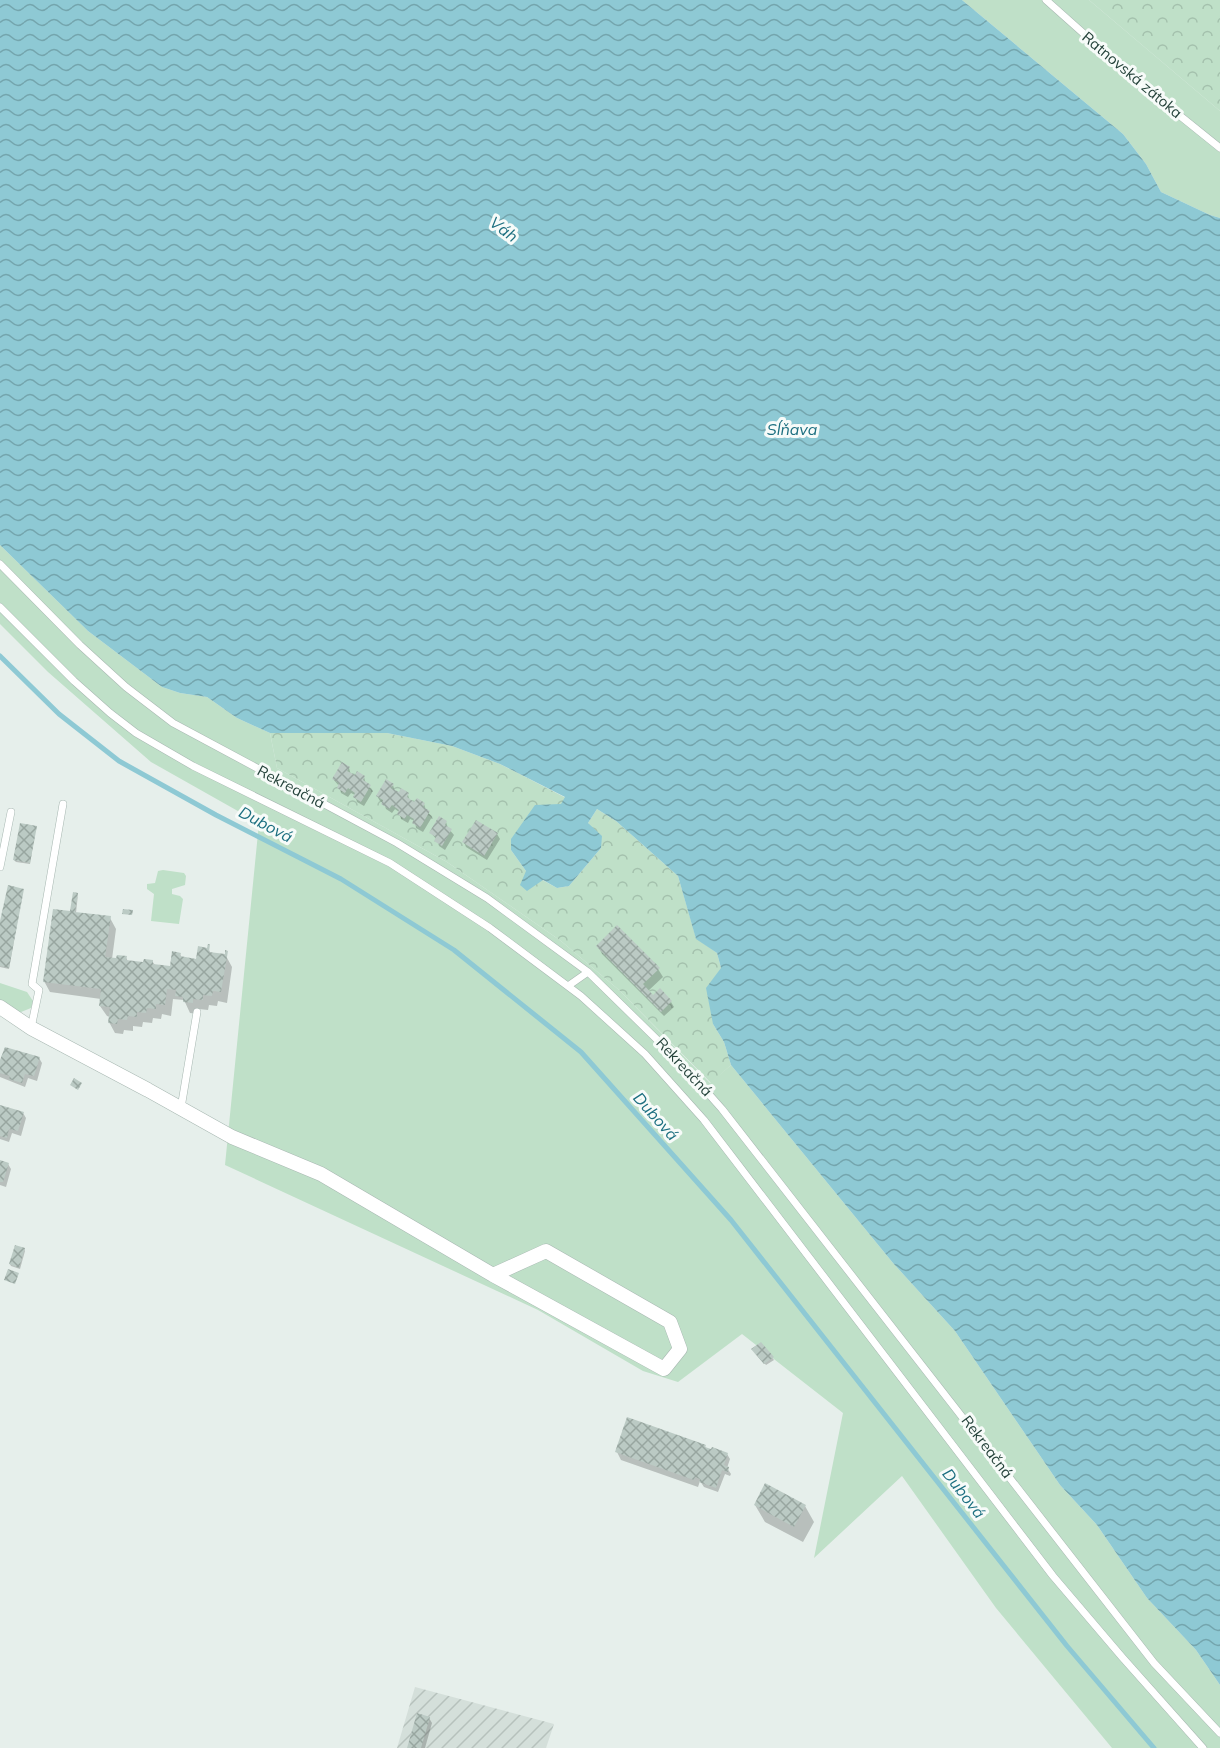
<svg xmlns="http://www.w3.org/2000/svg" width="1220" height="1748" font-family="Mulish,sans-serif">
  <style>
    .industrial { fill: url(#industrial-furrows) }
    .green { fill: #bfe0c8 }
    .forest { fill: url(#forest-crowns) }
    .water { fill: url(#water-waves) }
    .shadow { fill: #0003 }
    .lines { fill: none; stroke-linecap: round; stroke-linejoin: round }
    .stream { stroke: #8ec9d4; stroke-width: 5 }
    .building { fill: url(#building-cross-hatch) }
    .service-casing { stroke: #a8b8b2; stroke-width: 8 }
    .minor-casing { stroke: #a8b8b2; stroke-width: 15 }
    .service { stroke: #fff; stroke-width: 7 }
    .minor { stroke: #fff; stroke-width: 14 }
    .labels { text-anchor: middle; stroke-width: 6; stroke-linejoin: round; paint-order: stroke }
    .street-label { font-size: 15px; fill: #24423a; stroke: #f7fbf9 }
    .water-label { font-size: 16px; font-style: italic; fill: #1c6f80; stroke: #f7fbf9 }
  </style>
  <defs>
    <pattern id="industrial-furrows" width="10" height="10" patternUnits="userSpaceOnUse" patternTransform="scale(1.5)"><rect width="10" height="10" fill="#d4dfda"/><path d="M-1 1l2-2M0 10L10 0M9 11l2-2" fill="none" stroke="#b6c1bc"/></pattern>
    <pattern id="forest-crowns" width="20" height="18" patternUnits="userSpaceOnUse" patternTransform="scale(1.5)"><rect width="20" height="18" fill="#bfe0c8"/><path d="M2 6a3 3 0 1 1 6 0M12 15a3 3 0 1 1 6 0" fill="none" stroke="#a4c1ad"/></pattern>
    <pattern id="water-waves" width="16" height="10" patternUnits="userSpaceOnUse" patternTransform="scale(1.5)"><rect width="16" height="10" fill="#8ec9d4"/><path d="M0 5q4-4 8 0t8 0" fill="none" stroke="#74a5ad"/></pattern>
    <pattern id="building-cross-hatch" width="8" height="8" patternUnits="userSpaceOnUse" patternTransform="scale(1.5)"><rect width="8" height="8" fill="#bbcac4"/><path d="M0 0l8 8M0 8l8-8" fill="none" stroke="#98a6a0"/></pattern>
  </defs>
  <rect width="100%" height="100%" fill="#e6efeb"/>
  <!-- industrial -->
  <path class="industrial" d="M415 1687 554 1724 546 1748H397Z"/>
  <!-- green -->
  <path class="green" d="M962 0H1089L1220 111V218L1210 215 1161 192 1146 164 1123 134Z
    M0 545 88 631 162 687 180 693 207 697 237 718 270 733 277 768 447 862 561 941 619 990 710 1083 731 1065 893 1263 955 1331 1060 1485 1097 1525 1147 1598 1196 1650 1220 1685V1748H1112L996 1608 902 1476 814 1558 843 1413 742 1334 678 1382 643 1371 538 1310 225 1165 259 823 151 762 48 672 0 624Z
    M163 870 184 873 186 876 185 885 172 889V894L180 896 183 899 179 924 151 921 154 894 147 889V884L155 883 158 871Z
    M0 983 27 992 33 1001 31 1008 16 1014 0 1002Z"/>
  <!-- forest -->
  <path class="forest" d="M1089 0H1220V111Z
    M347 732 387 733 452 746 500 764 566 798 562 804 511 850 526 871 557 888 569 886 601 848 588 823 597 809 616 821 678 876 696 938 717 953 721 968 713 1024 724 1042 731 1065 711 1083 619 990 561 941 447 862 277 768 270 733Z"/>
  <!-- water -->
  <path class="water" d="M0 0H962L1123 134 1146 164 1161 192 1210 215 1220 218V1685L1196 1650 1147 1598 1097 1525 1060 1485 955 1331 893 1263 731 1065 724 1042 713 1024 706 988 721 968 717 953 696 939 678 876 616 821 597 809 588 823 602 836 601 848 569 886 557 888 543 880 527 891 520 885 526 871 511 850V839L535 805 561 804 565 797 500 764 452 746 387 733H270L237 718 207 697 180 693 162 687 88 631 0 545Z"/>
  <!-- shadow -->
  <path class="shadow" d="M349 768 351 775 355 777H364L366 784 373 791 364 806 357 802 355 795 351 793 348 797 341 793 339 786 333 779Z
    M393 785 395 792 399 794 402 790 408 795 410 801 415 804H424L426 810 432 817 423 832 416 828 415 821 410 819 408 823 401 819 399 812 395 809 392 813 386 809 384 803 380 801 377 796Z
    M446 822 448 828 454 835 445 850 439 846 437 840 431 833Z
    M36 827 30 864 16 862 14 860Z
    M497 834 500 839 487 860 466 847 464 842Z
    M23 890 9 969 0 967V930Z
    M78 894 76 913 110 918 116 929 112 959 126 957 128 962 144 964 152 961 155 965 171 968 180 954 182 958 198 960 209 950 211 954 226 956 232 967 227 1003 218 1001 217 1006 209 1005 208 1010 199 1009 198 1014 190 1013 184 1000 173 999 171 1016 162 1014 161 1019 153 1018 152 1023 143 1022 142 1027 133 1026V1031L124 1030 123 1034 115 1033 109 1022 110 1017 107 1016 100 1006 101 999 50 992 44 981 73 913Z
    M598 946 658 969 663 977 648 991 653 997 671 1002 674 1007 664 1016 602 954Z
    M39 1058 42 1063 37 1081 28 1078 25 1087 0 1077V1061Z
    M0 1106 23 1113 26 1118 21 1136 12 1133 9 1142 0 1139Z
    M0 1162 8 1164 11 1169 6 1187 0 1185Z
    M24 1249 25 1251 20 1269 11 1266 10 1264Z
    M761 1344 774 1360 766 1365 753 1349Z
    M705 1446 707 1450 727 1454 730 1459 727 1468 731 1474 730 1476 725 1474 718 1492 704 1487 700 1481 698 1487 621 1460 617 1452Z
    M755 1505 805 1506 814 1522 803 1542 765 1522Z
    M429 1718 432 1723 425 1748H409Z"/>
  <g class="lines">
    <!-- stream -->
    <path class="stream" d="M0 656 59 714 119 761 216 815 341 879 454 950 581 1052 731 1220 1067 1646 1154 1748"/>
  </g>
  <!-- building -->
  <path class="building" d="M342 762 350 767 347 771 355 775 357 771 365 776 363 780 371 785 361 802 353 797 355 793 348 788 345 793 337 788 339 783 332 779Z
    M386 779 394 784 391 788 399 792 401 788 409 793 407 797 414 802 417 798 425 803 423 807 430 811 420 828 412 823 414 819 407 815 405 819 397 814 399 810 392 805 389 809 381 804 383 800 376 796Z
    M439 816 447 821 445 825 452 829 442 846 434 841 436 837 429 833Z
    M476 820 498 833 484 856 462 842Z
    M20 823 37 826 30 863 13 860Z
    M8 885 24 889 9 968 0 966V921Z
    M73 892 78 893 75 912 111 916 105 957 116 958 117 955 127 956 126 960 143 962 144 959 153 960V964L170 966 172 951 181 953 180 956 196 959 198 946 207 948 208 944H210L209 952 225 954V950L228 951 221 992 213 991 212 996 203 995V1000L193 999V1003L183 1002V997L175 996 176 990 167 989 165 1005 156 1004V1009L147 1008 146 1013 137 1012V1017L128 1016 127 1020 118 1019 117 1024 108 1023 110 1007 99 1006 101 989 43 982 53 909 70 911Z
    M123 909 133 910 132 915 122 914Z
    M617 925 660 968 643 984 653 995 660 988 672 1001 661 1012 596 946Z
    M5 1047 40 1057 34 1076 25 1074 22 1083 9 1079 10 1076 0 1073V1060Z
    M74 1078 82 1083 78 1090 70 1085Z
    M0 1105 24 1112 18 1131 9 1129 7 1138 0 1136Z
    M0 1160 9 1163 3 1182H0Z
    M15 1245 25 1248 19 1268 9 1264Z
    M8 1269 19 1273 15 1284 4 1280Z
    M761 1342 774 1357 764 1364 751 1349Z
    M627 1417 706 1445 705 1447 711 1449 712 1447 728 1453 724 1465 729 1467 728 1472 722 1470 716 1488 699 1482 700 1479 695 1477 694 1480 615 1452Z
    M765 1483 806 1505 794 1527 754 1505Z
    M417 1713 430 1717 421 1748H407Z"/>
  <g class="lines">
    <defs>
      <path id="service" d="M1046 0 1138 82 1220 148
        M0 564 80 645 126 687 173 723 397 843 487 898 588 972 683 1065 722 1109 1154 1663 1220 1733
        M0 607 74 681 110 713 136 733 193 766 390 863 490 928 581 996 645 1054 704 1120 1053 1576 1122 1657 1203 1748
        M0 867 11 812
        M568 986 588 972
        M31 1028 39 990 32 984 63 804
        M181 1108 197 1012"/>
      <path id="minor" d="M0 1007 31 1028 148 1090 232 1137 321 1174 493 1275 664 1369 680 1349 670 1322 546 1251 493 1275"/>
    </defs>
    <!-- service casing -->
    <use href="#service" class="service-casing"/>
    <!-- minor casing -->
    <use href="#minor" class="minor-casing"/>
    <!-- service -->
    <use href="#service" class="service"/>
    <!-- minor -->
    <use href="#minor" class="minor"/>
  </g>
  <g class="labels">
    <!-- street labels -->
    <g class="street-label">
      <text transform="translate(1132 75) rotate(40)" y="5">Ratnovská zátoka</text>
      <text transform="translate(291 787) rotate(28)" y="5">Rekreačná</text>
      <text transform="translate(684 1067) rotate(47)" y="5">Rekreačná</text>
      <text transform="translate(987 1447) rotate(53)" y="5">Rekreačná</text>
    </g>
    <!-- water labels -->
    <g class="water-label">
      <text transform="translate(504 229) rotate(37)" y="6">Váh</text>
      <text x="792" y="435">Sĺňava</text>
      <text transform="translate(266 824) rotate(28)" y="6">Dubová</text>
      <text transform="translate(656 1116) rotate(48)" y="6">Dubová</text>
      <text transform="translate(964 1493) rotate(52)" y="6">Dubová</text>
    </g>
  </g>
</svg>
